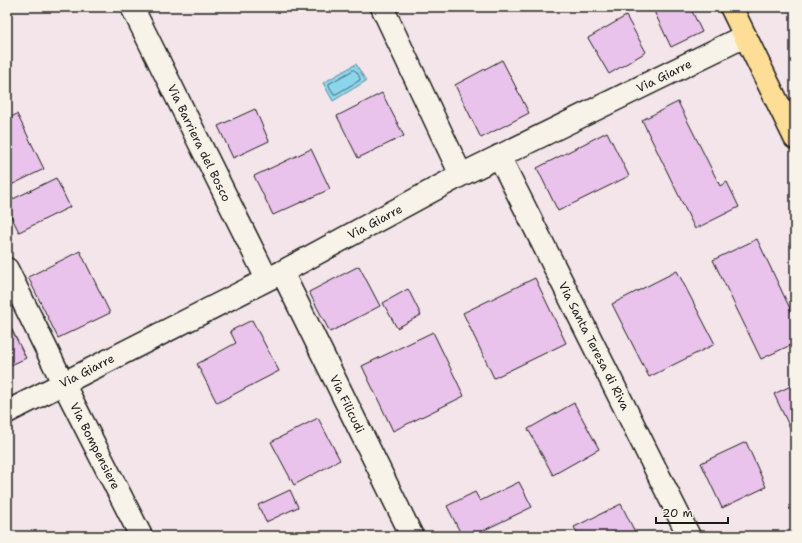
<svg xmlns="http://www.w3.org/2000/svg" width="802" height="543" font-family="'Shantell Sans',sans-serif">
  <style>
    .water { fill: #8bd6ec; stroke: #5f8c99 }
    .lines { fill: none; stroke-linecap: round; stroke-linejoin: round }
    .shore { stroke: #48666f; stroke-width: 1 }
    .building { fill: #eac3ec; stroke: #1c1c1c }
    .minor-casing { stroke: #1c1c1c; stroke-width: 25 }
    .major-casing { stroke: #1c1c1c; stroke-width: 25 }
    .minor { stroke: #f7f3e8; stroke-width: 22 }
    .major { stroke: #fedd96; stroke-width: 22 }
    .labels { text-anchor: middle; stroke-width: 3; stroke-linejoin: round; paint-order: stroke }
    .street-label { font-size: 12px; fill: #1c1c1c; stroke: #f7f3e8 }
  </style>
  <rect width="100%" height="100%" fill="#f3e5e9"/>
  <filter id="ink" filterUnits="userSpaceOnUse"><feTurbulence type="fractalNoise" baseFrequency=".025" numOctaves="2"/><feDisplacementMap in="SourceGraphic" scale="8" xChannelSelector="R" yChannelSelector="G"/><feConvolveMatrix kernelMatrix="1 2 1 2 8 2 1 2 1" color-interpolation-filters="sRGB"/></filter>
  <g filter="url(#ink)">
    <!-- water -->
    <path class="water" d="M356 64 366 81 333 101 323 83Z"/>
    <g class="lines">
      <!-- shore -->
      <path class="shore" d="M354 70C357 71 360 77 360 80L336 94H334L329 86V84Z"/>
    </g>
    <!-- building -->
    <path class="building" d="M652 7H690L702 32 671 47Z
      M626 16 646 52 609 74 588 38Z
      M502 60 529 113 481 138 455 85Z
      M382 93 404 136 358 158 337 116Z
      M678 102 720 186 727 182 739 207 695 229 642 120Z
      M255 109 269 141 233 158 218 126Z
      M17 114 44 169 7 187V119Z
      M607 132 629 176 558 211 537 168Z
      M311 149 330 189 273 215 254 176Z
      M56 178 70 207 19 232 7 208V202Z
      M757 239 795 319V343L761 359 713 260Z
      M80 251 110 313 58 338 28 277Z
      M359 266 380 306 330 332 309 292Z
      M677 271 715 344 649 377 612 304Z
      M535 278 566 343 494 378 463 313Z
      M408 289 421 315 397 328 383 303Z
      M7 320 26 358 7 367Z
      M252 320 279 371 217 403 197 364 236 343 230 331Z
      M433 332 464 396 393 431 362 366Z
      M795 384V431L792 432 774 394Z
      M574 403 599 449 553 475 528 429Z
      M318 418 340 460 294 485 271 442Z
      M746 442 766 487 722 508 701 463Z
      M519 482 532 507 472 536H462L447 506 475 492 480 501Z
      M290 490 298 507 266 522 258 505Z
      M621 504 637 536H579L574 527Z"/>
    <g class="lines">
      <defs>
        <path id="minor" d="M132 7 267 279
          M382 7 461 175
          M499 156 689 536
          M7 269 63 383 141 536
          M282 272 412 536
          M7 412 282 272 461 175 745 36"/>
        <path id="major" d="M731 7 795 138"/>
      </defs>
      <!-- minor casing -->
      <use href="#minor" class="minor-casing"/>
      <!-- major casing -->
      <use href="#major" class="major-casing"/>
      <!-- minor -->
      <use href="#minor" class="minor"/>
      <!-- major -->
      <use href="#major" class="major"/>
    </g>
  </g>
  <g class="labels">
    <!-- street labels -->
    <g class="street-label">
      <text transform="translate(664 76) rotate(-26)" y="4">Via Giarre</text>
      <text transform="translate(199 143) rotate(64)" y="4">Via Barriera del Bosco</text>
      <text transform="translate(375 222) rotate(-28)" y="4">Via Giarre</text>
      <text transform="translate(594 346) rotate(63)" y="4">Via Santa Teresa di Riva</text>
      <text transform="translate(87 371) rotate(-27)" y="4">Via Giarre</text>
      <text transform="translate(347 404) rotate(64)" y="4">Via Filicudi</text>
      <text transform="translate(95 446) rotate(63)" y="4">Via Bompensiere</text>
    </g>
  </g>
  <!-- margin -->
  <rect width="802" height="543" fill="none" stroke="#f7f3e8" stroke-width="24"/>
  <rect x="12" y="12" width="778" height="519" fill="none" stroke="#1c1c1c" stroke-width="1.5" filter="url(#ink)"/>
  <!-- scale -->
  <path d="M656 517v6h72v-6" fill="none" stroke="#1c1c1c" stroke-width="2"/>
  <text x="662" y="517" font-size="12" fill="#1c1c1c" stroke="#f7f3e8" stroke-width="3" paint-order="stroke">20 m</text>
</svg>
